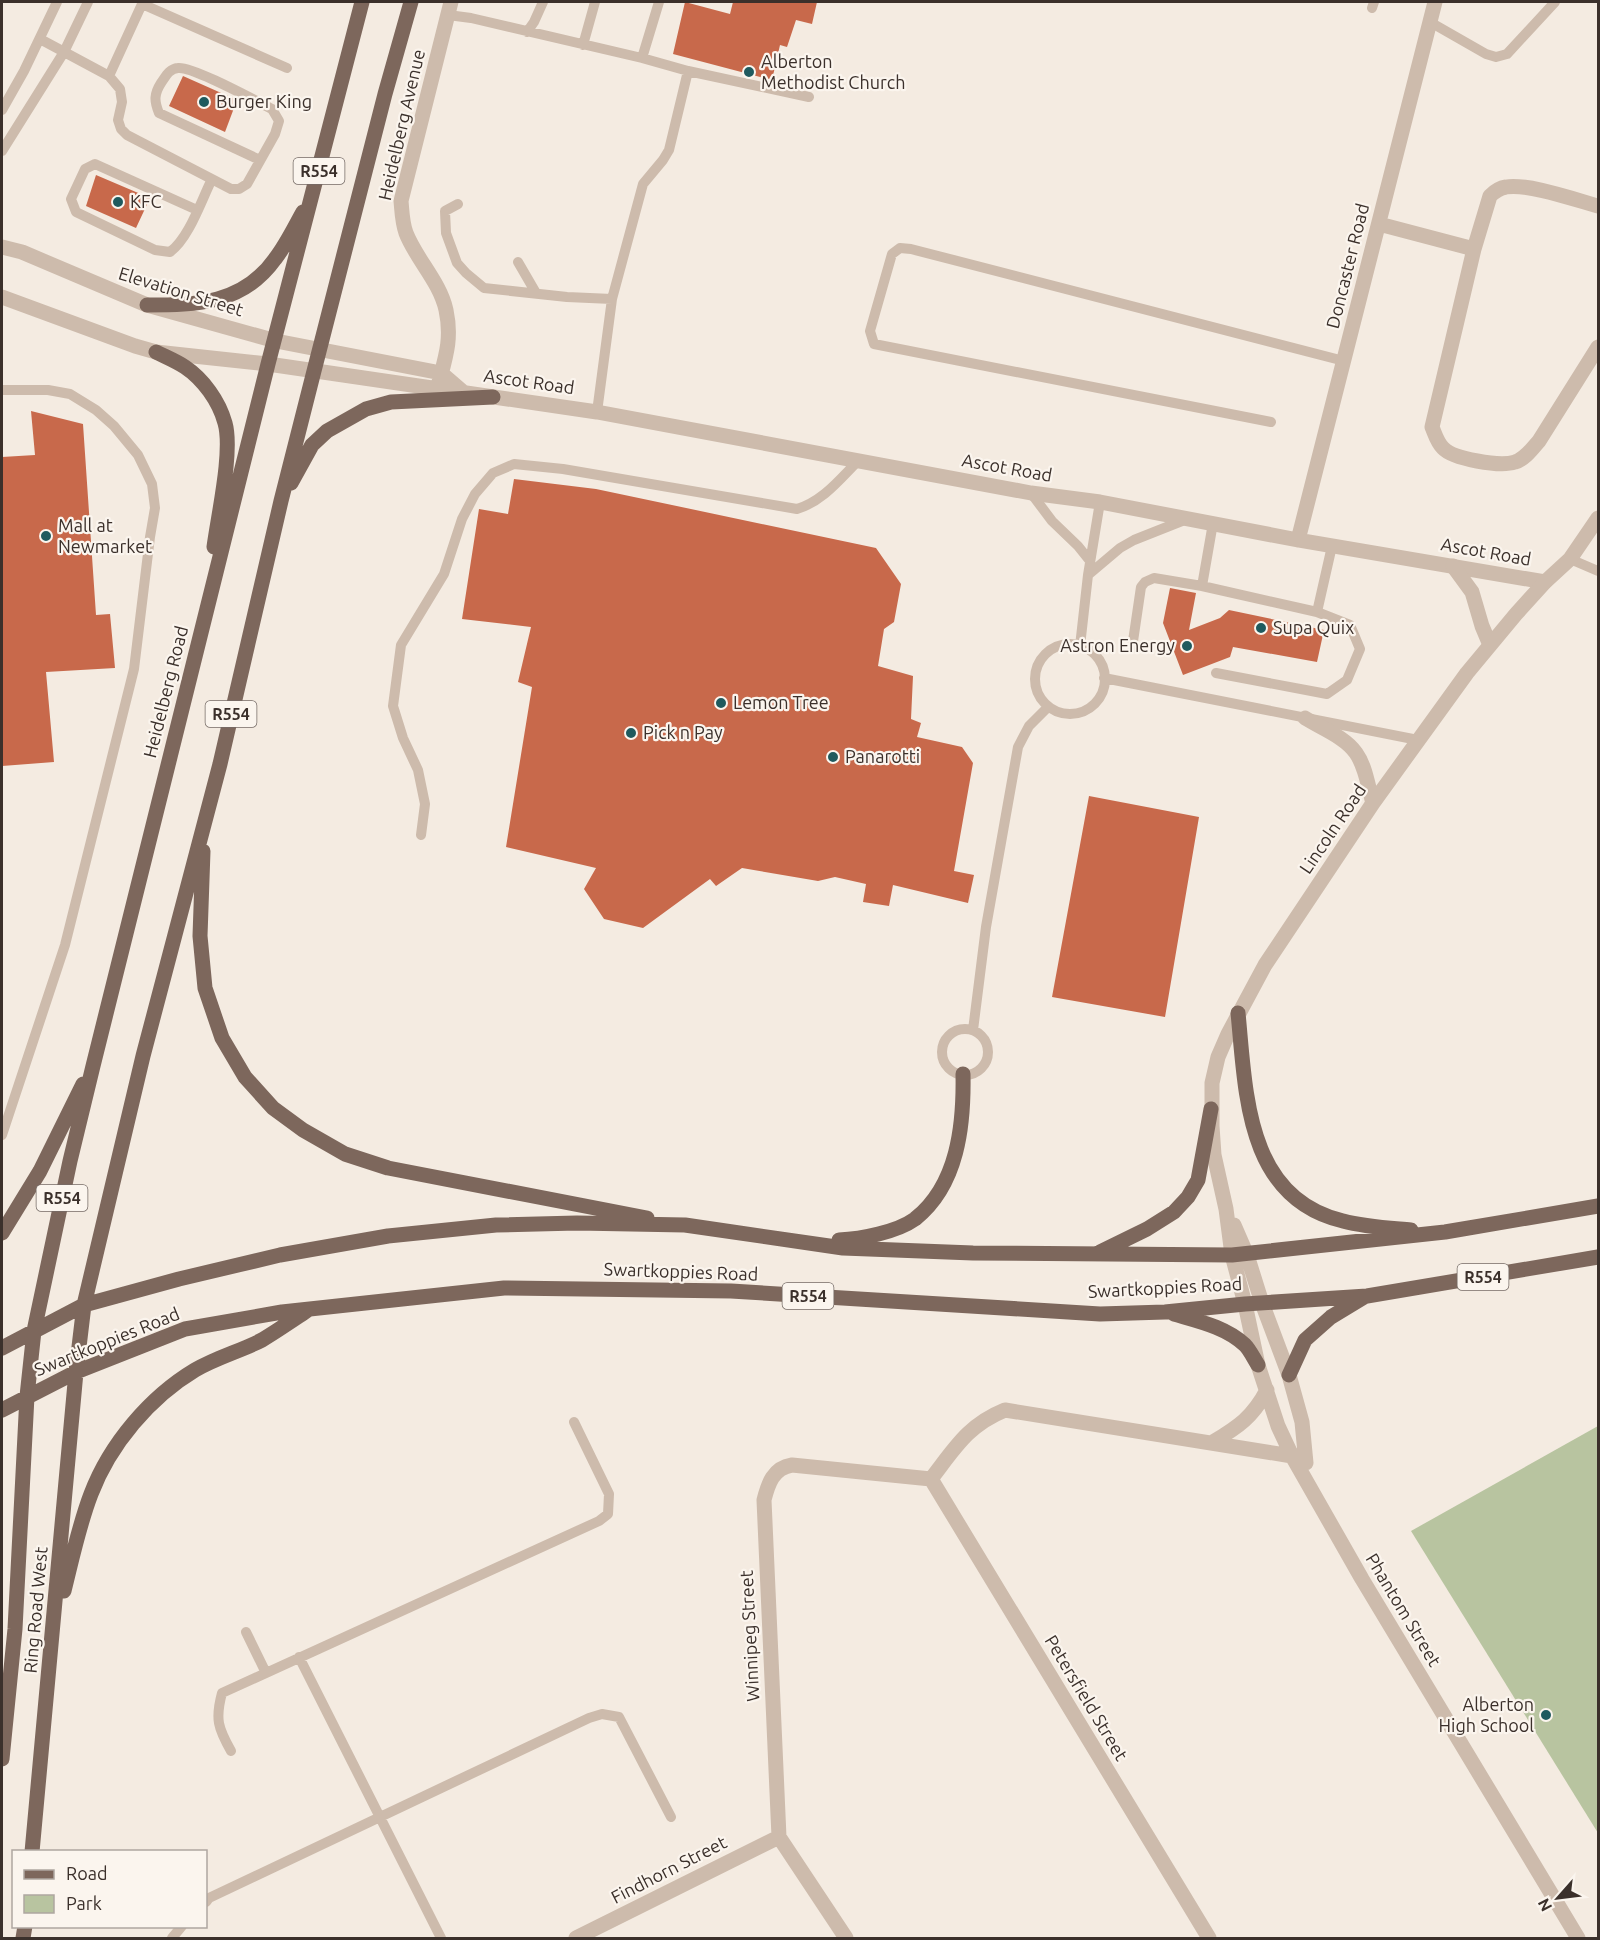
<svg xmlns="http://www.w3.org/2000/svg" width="1600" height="1940" font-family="Ubuntu,sans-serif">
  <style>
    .green { fill: #b8c4a0 }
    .building { fill: #c8694b }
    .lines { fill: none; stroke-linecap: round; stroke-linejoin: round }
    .service { stroke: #cdbbac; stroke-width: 10 }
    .minor { stroke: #cdbbac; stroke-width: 15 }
    .tertiary { stroke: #cdbbac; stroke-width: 15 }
    .primary { stroke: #7d675c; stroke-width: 15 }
    .poi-dot { fill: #1f5a5e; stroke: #fbf5ee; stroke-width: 2 }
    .labels { text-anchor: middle; stroke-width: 4.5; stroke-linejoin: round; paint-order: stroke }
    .shield { fill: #fbf5ee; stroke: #756b66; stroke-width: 1.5 }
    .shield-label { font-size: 16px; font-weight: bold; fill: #3b302b }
    .poi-label { font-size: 18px; fill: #3b302b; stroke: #fbf5ee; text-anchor: start }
    .street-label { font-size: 18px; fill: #3b302b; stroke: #fbf5ee }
  </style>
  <rect width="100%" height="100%" fill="#f4ebe1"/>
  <!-- green -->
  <path class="green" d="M1598 1426V1833L1411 1531Z"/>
  <!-- building -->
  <path class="building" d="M685 2 730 14 733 2H817L812 24 796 20 787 47 780 45 772 80 673 54Z
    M183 76 237 100 225 132 169 106Z
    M96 175 150 198 136 228 86 206Z
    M31 411 83 424 96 615 110 614 115 668 46 672 54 762 2 766V457L35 455Z
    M514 479 596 489 876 548 901 584 894 622 884 629 878 666 913 676 911 719 921 723 917 737 962 747 973 763 954 871 974 875 968 903 893 885 889 906 863 902 866 884 835 877 818 881 742 868 716 886 710 879 643 928 604 919 584 889 596 868 506 847 532 687 518 682 531 627 462 619 479 509 508 514Z
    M1170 588 1196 593 1189 630 1220 618 1229 610 1324 630 1317 662 1233 647 1230 657 1183 675 1163 623Z
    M1089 796 1199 817 1165 1017 1052 997Z"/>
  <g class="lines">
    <!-- service -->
    <path class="service" d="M1372 8 1374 2
      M448 15 471 18 642 58
      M1430 22 1486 54 1496 57 1507 54 1555 2
      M527 32 534 22 543 2
      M40 39 109 76 120 89 122 102 118 120 121 129 127 135 231 189H239L247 184 275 134 279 121 272 109C256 101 192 66 178 68 169 69 166 76 161 83 154 94 154 101 159 113L260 160
      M583 45 595 2
      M688 71 809 97
      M109 76 142 4 287 68
      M2 110 24 71 57 2
      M2 151 64 52 88 2
      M458 204 445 211 446 233 457 263 466 273 484 288 567 297 612 299
      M197 210 95 164 85 169 71 199 76 212 155 250 170 252C189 238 201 201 212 179
      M518 262 536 293
      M2 390H48L70 394 96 410 114 426 138 455 152 484 155 508 150 537 134 669 65 945 2 1135
      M597 412 612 299 643 184 663 160 669 150 688 71 642 58 659 2
      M1271 422 874 344 870 331 892 254 900 248 911 249 1344 361
      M1031 493 1052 521 1078 546 1090 561
      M1570 559 1598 571
      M1088 575 1120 548 1134 540 1187 519
      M1202 586 1213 523
      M1035 679a35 35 0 1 1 70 0a35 35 0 1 1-70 0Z
      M1080 646 1088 575 1100 502
      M1132 648 1141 587 1145 582 1154 578 1202 586 1317 612
      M1216 673 1327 694 1347 680 1360 649 1350 625 1317 612 1332 546
      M1104 678 1418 740
      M421 835 425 804 418 770 403 738 393 706 401 645 444 574 462 519 475 494 493 473 514 464 563 469 797 509C823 501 839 480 858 461
      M942 1052a23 23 0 1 1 46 0a23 23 0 1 1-46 0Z
      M973 1030 986 927 1018 747 1029 726 1048 707
      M246 1632 266 1673
      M299 1657 441 1938
      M231 1751C218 1728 215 1719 222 1693L599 1521 608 1514 609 1494 574 1422
      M206 1902 209 1898 589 1718 602 1714 619 1717 671 1817
      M172 1938 182 1926"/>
    <!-- minor -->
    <path class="minor" d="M1598 206C1576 200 1527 183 1506 187 1500 188 1494 192 1490 196L1474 249 1432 427C1435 434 1437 442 1443 448 1453 459 1500 467 1515 462 1525 459 1532 449 1539 441L1598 347
      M1379 224 1474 249
      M2 247 22 252 147 305 276 341 441 373 463 392
      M2 297 135 346 156 352 268 364 597 412 1031 493 1100 502 1298 540 1545 582
      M439 382C446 356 452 338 446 310 440 282 416 259 406 233 402 222 402 211 401 201L451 2
      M1298 540 1435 2
      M1262 1303 1289 1375 1302 1422 1306 1463
      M1245 1304 1258 1365 1278 1426 1292 1456 1362 1579 1578 1938
      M1213 1442C1238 1427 1253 1417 1267 1390
      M931 1479 1209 1938
      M931 1479C955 1448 968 1425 1005 1410L1292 1456 1305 1455
      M576 1938 779 1837
      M846 1938 779 1837 764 1500C768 1484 773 1468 792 1465L931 1479"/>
    <!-- tertiary -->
    <path class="tertiary" d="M1453 566 1472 592 1482 626 1490 645
      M1305 718C1321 728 1345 737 1356 753 1366 767 1368 787 1373 803
      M1234 1225 1247 1255 1262 1303
      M1245 1304 1232 1255 1226 1209 1214 1155 1212 1126V1083L1218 1057 1228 1034 1265 965 1373 803 1467 673 1516 614 1545 582 1570 559 1598 518"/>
    <!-- primary -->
    <path class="primary" d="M147 305C197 305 243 304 275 259 286 245 294 228 303 212
      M156 352C166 357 176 361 185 367 203 379 219 401 225 423 233 451 218 516 214 547
      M291 483 312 445 327 431 366 409 391 402 493 397
      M203 851 200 936 205 988 222 1038 245 1077 273 1108 303 1130 345 1154 388 1168 647 1218
      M1238 1013C1246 1094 1246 1198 1343 1221 1365 1227 1388 1228 1411 1230
      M2 1233 40 1171 83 1084
      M839 1240C861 1239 897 1232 915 1219 958 1185 964 1125 963 1074
      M1100 1252 1147 1229 1174 1212 1188 1197 1198 1180 1211 1109
      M1174 1314C1198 1321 1226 1327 1245 1345 1250 1350 1254 1359 1258 1365
      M2 1348 84 1305 179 1279 280 1255 388 1236 496 1225 577 1223 685 1225 843 1248 973 1253 1232 1255 1445 1232 1598 1206
      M1289 1375 1305 1340 1331 1317 1364 1297
      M2 1410 76 1372 185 1329 282 1312 504 1288 731 1291 1100 1314 1165 1312 1245 1304 1367 1296 1598 1257
      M64 1591C72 1559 79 1525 91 1494 110 1444 150 1397 195 1370 217 1357 241 1351 262 1340 277 1331 293 1320 308 1310
      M2 1759 15 1629 27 1396 34 1331 70 1161 93 1066 268 364 362 2
      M32 1852 76 1372 84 1305 143 1056 220 764 281 501 314 371 385 94 411 2
      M23 1938 25 1926"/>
  </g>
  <!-- markers -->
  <g class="poi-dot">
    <circle cx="749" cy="72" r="6"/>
    <circle cx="204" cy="102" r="6"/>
    <circle cx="118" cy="202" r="6"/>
    <circle cx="46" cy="536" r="6"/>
    <circle cx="1261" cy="628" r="6"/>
    <circle cx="1187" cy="646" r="6"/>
    <circle cx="721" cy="703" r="6"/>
    <circle cx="631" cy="733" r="6"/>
    <circle cx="833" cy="757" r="6"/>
    <circle cx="1546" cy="1715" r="6"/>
  </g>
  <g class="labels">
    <!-- shield labels -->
    <g class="shield">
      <rect x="293.5" y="158" width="51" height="26" rx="4.5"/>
      <rect x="205.5" y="701" width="51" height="26" rx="4.5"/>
      <rect x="36.5" y="1185" width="51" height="26" rx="4.5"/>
      <rect x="1457.5" y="1264" width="51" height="26" rx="4.5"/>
      <rect x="782.5" y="1283" width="51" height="26" rx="4.5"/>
    </g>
    <g class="shield-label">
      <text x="319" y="177">R554</text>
      <text x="231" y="720">R554</text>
      <text x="62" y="1204">R554</text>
      <text x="1483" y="1283">R554</text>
      <text x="808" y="1302">R554</text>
    </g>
    <!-- poi labels -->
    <g class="poi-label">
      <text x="761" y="68">Alberton<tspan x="761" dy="21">Methodist Church</tspan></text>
      <text x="216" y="108">Burger King</text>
      <text x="130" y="208">KFC</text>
      <text x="58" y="532">Mall at<tspan x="58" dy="21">Newmarket</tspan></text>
      <text x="1273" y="634">Supa Quix</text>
      <text x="1175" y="652" text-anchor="end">Astron Energy</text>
      <text x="733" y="709">Lemon Tree</text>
      <text x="643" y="739">Pick n Pay</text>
      <text x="845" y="763">Panarotti</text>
      <text x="1534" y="1711" text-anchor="end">Alberton<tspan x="1534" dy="21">High School</tspan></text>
    </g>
    <!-- street labels -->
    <g class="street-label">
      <text transform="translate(402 125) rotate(-77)" y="6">Heidelberg Avenue</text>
      <text transform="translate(1348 266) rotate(-76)" y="6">Doncaster Road</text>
      <text transform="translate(181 292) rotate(17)" y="6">Elevation Street</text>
      <text transform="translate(529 382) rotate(8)" y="6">Ascot Road</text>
      <text transform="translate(1007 468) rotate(10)" y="6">Ascot Road</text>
      <text transform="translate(1486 552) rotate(10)" y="6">Ascot Road</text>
      <text transform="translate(166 692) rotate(-76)" y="6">Heidelberg Road</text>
      <text transform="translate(1333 829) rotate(-56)" y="6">Lincoln Road</text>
      <text transform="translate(681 1272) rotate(2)" y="6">Swartkoppies Road</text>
      <text transform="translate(1165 1288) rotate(-3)" y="6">Swartkoppies Road</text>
      <text transform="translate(107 1342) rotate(-22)" y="6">Swartkoppies Road</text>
      <text transform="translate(36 1610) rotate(-85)" y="6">Ring Road West</text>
      <text transform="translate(1403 1610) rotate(59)" y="6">Phantom Street</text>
      <text transform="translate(750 1636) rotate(-93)" y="6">Winnipeg Street</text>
      <text transform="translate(1086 1698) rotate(59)" y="6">Petersfield Street</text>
      <text transform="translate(669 1870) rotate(-27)" y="6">Findhorn Street</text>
    </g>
  </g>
  <!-- border -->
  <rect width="1600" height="1940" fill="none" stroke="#3b302b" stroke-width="6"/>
  <!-- legend -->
  <rect x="12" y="1850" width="195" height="78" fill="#fbf5ee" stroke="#aea6a0" stroke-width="1.5"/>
  <rect x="24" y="1870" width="30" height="9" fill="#7d675c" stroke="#aea6a0" stroke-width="1.5"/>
  <text x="66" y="1880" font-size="18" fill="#3b302b">Road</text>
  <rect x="24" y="1895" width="30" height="18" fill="#b8c4a0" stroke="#aea6a0" stroke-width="1.5"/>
  <text x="66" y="1910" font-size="18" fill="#3b302b">Park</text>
  <!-- north arrow -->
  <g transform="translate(1558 1898) rotate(242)" stroke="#fbf5ee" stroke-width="4.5" paint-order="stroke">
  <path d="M0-4.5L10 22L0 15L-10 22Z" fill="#3b302b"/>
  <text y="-9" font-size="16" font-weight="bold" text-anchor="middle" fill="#3b302b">N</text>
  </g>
</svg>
